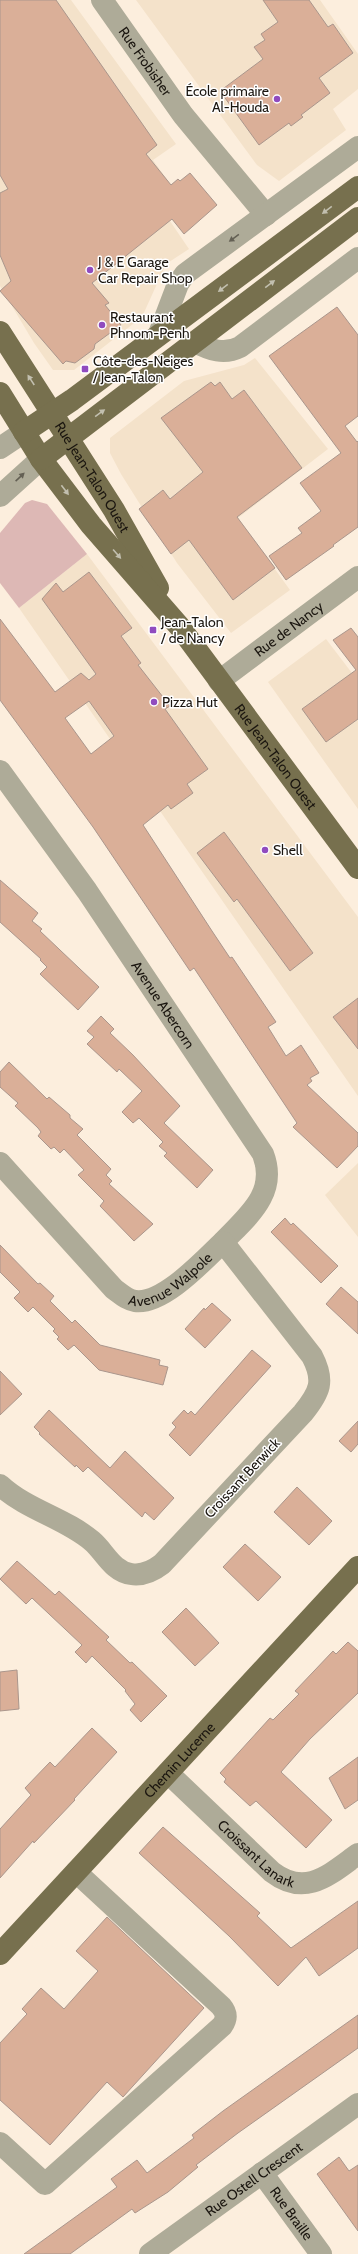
<svg xmlns="http://www.w3.org/2000/svg" width="358" height="2254" font-family="Cabin,sans-serif">
  <style>
    .built { fill: #f4e2ca }
    .green { fill: #ddb8b5 }
    .building { fill: #daaf98; stroke: #aa968c; fill-rule: evenodd }
    .lines { fill: none; stroke-linecap: round; stroke-linejoin: round }
    .minor { stroke: #aeab98; stroke-width: 22 }
    .major { stroke: #77704e; stroke-width: 22 }
    .oneway { fill: #c2bfaf }
    .oneway2 { fill: #646054 }
    .poi-dot { fill: #904bbf; stroke: #fff; stroke-width: 1.5 }
    .labels { text-anchor: middle; stroke-width: 3; stroke-linejoin: round; paint-order: stroke }
    .street-label { font-size: 14px; fill: #1a150f; stroke: #fff }
    .poi-label { font-size: 14px; fill: #1a150f; stroke: #fff; text-anchor: start }
  </style>
  <rect width="100%" height="100%" fill="#fceedd"/>
  <!-- built -->
  <path class="built" d="M0 0H71L176 144 153 160 171 185 157 202 189 249 166 264 142 317 74 370H53L34 343 0 286Z
    M136 0H320L358 54V89L333 109 346 130 279 181 257 165Z
    M255 358 328 449 238 518 290 590 231 633 177 563 121 474 110 453V438L184 381 244 365Z
    M87 554 358 917V1096L19 608Z
    M326 639 358 681V809L268 682Z
    M358 1163V1237L325 1195Z"/>
  <!-- green -->
  <path class="green" d="M32 500 47 504 87 554 19 608 0 583V533L25 503Z"/>
  <!-- building -->
  <path class="building" d="M0 0H56L157 145 146 154 171 185 178 179 180 181 190 173 217 205 184 234 172 219 92 283 109 303 105 305 121 325 95 344 94 349 75 363 66 361 63 364 0 291 11 281 0 255V193L8 189 0 175Z
    M263 0H309L328 27 333 24 353 53 319 78 330 93 301 115 303 117 291 126 289 123 259 145 220 91 263 59 254 47 265 40 261 34 278 22Z
    M337 307 358 335V416L345 426 357 442 358 441V527L333 545 334 546 286 580 269 556 302 533 298 528 321 511 300 483 341 453 269 356Z
    M211 382 215 386 220 382 232 399 244 390 302 468 237 517 275 568 233 600 189 540 171 554 139 509 163 490 170 499 203 472 161 418Z
    M89 572 132 628 121 636 141 663 138 665 170 706 165 709 208 769 187 784 193 793 171 809 168 805 143 825 212 931 230 958 232 957 276 1022 268 1027 286 1056 301 1045 319 1073 310 1078 312 1081 307 1085 358 1133V1146L337 1168 293 1127 297 1123 194 968 190 971 93 827 0 700V619L55 692 81 673 89 680 96 674 42 599 56 583 63 592ZM89 701 114 736 91 754 65 718Z
    M351 628 358 637V719L326 742 302 709 356 670 333 640Z
    M224 832 313 953 290 971 237 899 234 902 197 853Z
    M0 880 38 913 32 921 42 929 40 931 99 987 78 1010 40 974 47 967 40 960 41 959 0 922Z
    M358 998V1049L333 1017Z
    M101 1016 114 1029 110 1033 133 1055 180 1106 164 1123 213 1170 197 1188 164 1156 167 1153 159 1146 163 1142 139 1118 133 1123 122 1112 142 1091 119 1069 117 1072 87 1044 94 1037 87 1031Z
    M9 1062 47 1099 49 1097 70 1115V1118L83 1129 77 1135 111 1169 106 1175 112 1181 109 1184 153 1224 134 1241 100 1206 104 1201 78 1175 84 1170 64 1149 60 1153 54 1147 51 1149 38 1136 41 1132 38 1128 15 1106 18 1103 0 1087V1072Z
    M285 1218 291 1225 293 1223 338 1266 321 1283 271 1232Z
    M0 1245 38 1284 40 1283 54 1296 50 1301 72 1323 75 1320 100 1345 160 1360 159 1365 168 1367 163 1385 99 1370 74 1345 68 1350 57 1339 59 1337 53 1331 55 1329 33 1307 28 1312 14 1298 20 1292 0 1272Z
    M341 1287 358 1302V1334L326 1304Z
    M212 1303 231 1320 205 1348 185 1329 204 1308 205 1310Z
    M252 1350 271 1366 190 1456 169 1435 176 1427 172 1423 184 1410 188 1414 191 1411 195 1415Z
    M0 1371 22 1394 0 1415Z
    M49 1410 110 1468 125 1451 174 1498 154 1520 145 1512 142 1517 88 1467 83 1472 76 1465 75 1467 39 1434 40 1433 34 1427Z
    M358 1421V1444L351 1452 339 1441Z
    M297 1487 332 1521 309 1545 274 1512Z
    M245 1544 281 1577 258 1601 223 1567Z
    M17 1561 55 1595 59 1591 109 1637 106 1640 130 1663 132 1662 167 1696 141 1722 130 1710 135 1704 125 1691 126 1690 92 1656 86 1663 75 1652 82 1645 32 1598 26 1604 0 1579Z
    M186 1608 219 1643 195 1666 162 1632Z
    M348 1642 358 1651V1693L310 1739 281 1772 332 1820 306 1848 256 1801 250 1806 224 1782 226 1779 220 1773 270 1718 273 1720 299 1694 295 1691 333 1651 336 1654Z
    M17 1670 19 1709 0 1711V1672Z
    M92 1728 117 1752 74 1799 75 1800 34 1843 33 1841 0 1878V1829L31 1795 25 1788 50 1762 55 1767Z
    M358 1757V1800L345 1809 329 1778Z
    M163 1827 260 1913 257 1916 291 1948 358 1901V1948L319 1976 306 1957 278 1986 229 1936 139 1853Z
    M107 1917 204 2008 123 2097 107 2082 50 2145 0 2100V2043L27 2014 22 2009 41 1988 64 2009 98 1971 76 1951Z
    M358 2015V2048L238 2133 196 2165 198 2167 168 2192 135 2213 132 2209 70 2254H24L117 2187 111 2179 137 2160 147 2173 194 2138 192 2135 223 2111Z
    M339 2157 349 2171 358 2165V2231L317 2174Z"/>
  <g class="lines">
    <!-- minor -->
    <g class="minor">
      <path id="s1" d="M102 0 183 115 266 215"/>
      <path d="M159 334 178 284 185 274 358 147"/>
      <path d="M195 342C210 350 224 355 240 347L358 258"/>
      <path d="M0 448 24 432"/>
      <path d="M0 496 41 459"/>
      <path id="s2" d="M219 681 358 577"/>
      <path id="s3" d="M0 771 87 891 263 1154C278 1193 248 1216 223 1242"/>
      <path id="s4" d="M0 1163 114 1289C121 1294 127 1300 135 1301 163 1305 204 1260 223 1242L312 1356C325 1381 320 1392 303 1413L162 1564C153 1571 143 1576 131 1574 112 1571 105 1552 92 1541 65 1518 27 1510 0 1485"/>
      <path id="s5" d="M168 1773 272 1872C306 1898 330 1874 358 1854"/>
      <path d="M0 2143 45 2184 222 2026C227 2019 227 2013 221 2006L76 1872"/>
      <path id="s6" d="M262 2173 321 2254"/>
      <path id="s7" d="M150 2254 358 2104"/>
    </g>
    <!-- major -->
    <g class="major">
      <path id="s8" d="M0 332 114 510 158 588"/>
      <path id="s9" d="M0 393 41 459 91 525 179 626 358 868"/>
      <path d="M24 432 72 400 358 187"/>
      <path d="M41 459 358 218"/>
      <path id="s10" d="M0 1954 358 1567"/>
    </g>
  </g>
  <!-- one-way arrows -->
  <defs><path id="oneway-solid" d="M-6-.8H1V-3.2L6.5 0L1 3.2V.8H-6Z"/></defs>
  <g class="oneway">
    <use href="#oneway-solid" transform="translate(327 210) rotate(143)"/>
    <use href="#oneway-solid" transform="translate(270 284) rotate(-37)"/>
    <use href="#oneway-solid" transform="translate(223 288) rotate(143)"/>
    <use href="#oneway-solid" transform="translate(31 380) rotate(-123)"/>
    <use href="#oneway-solid" transform="translate(100 413) rotate(-36)"/>
    <use href="#oneway-solid" transform="translate(65 490) rotate(53)"/>
    <use href="#oneway-solid" transform="translate(117 554) rotate(49)"/>
  </g>
  <g class="oneway2">
    <use href="#oneway-solid" transform="translate(234 238) rotate(144)"/>
    <use href="#oneway-solid" transform="translate(20 477) rotate(-43)"/>
  </g>
  <!-- markers -->
  <g class="poi-dot">
    <circle cx="277" cy="99" r="4"/>
    <circle cx="90" cy="270" r="4"/>
    <circle cx="102" cy="325" r="4"/>
    <rect x="81" y="365" width="8" height="8" rx="2"/>
    <rect x="149" y="626" width="8" height="8" rx="2"/>
    <circle cx="154" cy="702" r="4"/>
    <circle cx="265" cy="850" r="4"/>
  </g>
  <g class="labels">
    <!-- street labels -->
    <g class="street-label">
      <text dy="5" stroke="none"><textPath href="#s1" startOffset="75">Rue Frobisher</textPath></text>
      <text dy="5" stroke="none"><textPath href="#s8" startOffset="172">Rue Jean-Talon Ouest</textPath></text>
      <text dy="5" stroke="none"><textPath href="#s2" startOffset="87">Rue de Nancy</textPath></text>
      <text dy="5" stroke="none"><textPath href="#s9" startOffset="457">Rue Jean-Talon Ouest</textPath></text>
      <text dy="5" stroke="none"><textPath href="#s3" startOffset="285">Avenue Abercorn</textPath></text>
      <text dy="5" stroke="none"><textPath href="#s4" startOffset="236">Avenue Walpole</textPath></text>
      <text transform="translate(242 1478) rotate(-47)" y="5">Croissant Berwick</text>
      <text dy="5" stroke="none"><textPath href="#s10" startOffset="264">Chemin Lucerne</textPath></text>
      <text dy="5" stroke="none"><textPath href="#s5" startOffset="120">Croissant Lanark</textPath></text>
      <text dy="5" stroke="none"><textPath href="#s7" startOffset="128">Rue Ostell Crescent</textPath></text>
      <text dy="5" stroke="none"><textPath href="#s6" startOffset="50">Rue Braille</textPath></text>
    </g>
    <!-- poi labels -->
    <g class="poi-label">
      <text x="269" y="96" text-anchor="end">École primaire<tspan x="269" dy="16">Al-Houda</tspan></text>
      <text x="98" y="267">J &amp; E Garage<tspan x="98" dy="16">Car Repair Shop</tspan></text>
      <text x="110" y="322">Restaurant<tspan x="110" dy="16">Phnom-Penh</tspan></text>
      <text x="93" y="366">Côte-des-Neiges<tspan x="93" dy="16">/ Jean-Talon</tspan></text>
      <text x="161" y="627">Jean-Talon<tspan x="161" dy="16">/ de Nancy</tspan></text>
      <text x="162" y="707">Pizza Hut</text>
      <text x="273" y="855">Shell</text>
    </g>
  </g>
</svg>
